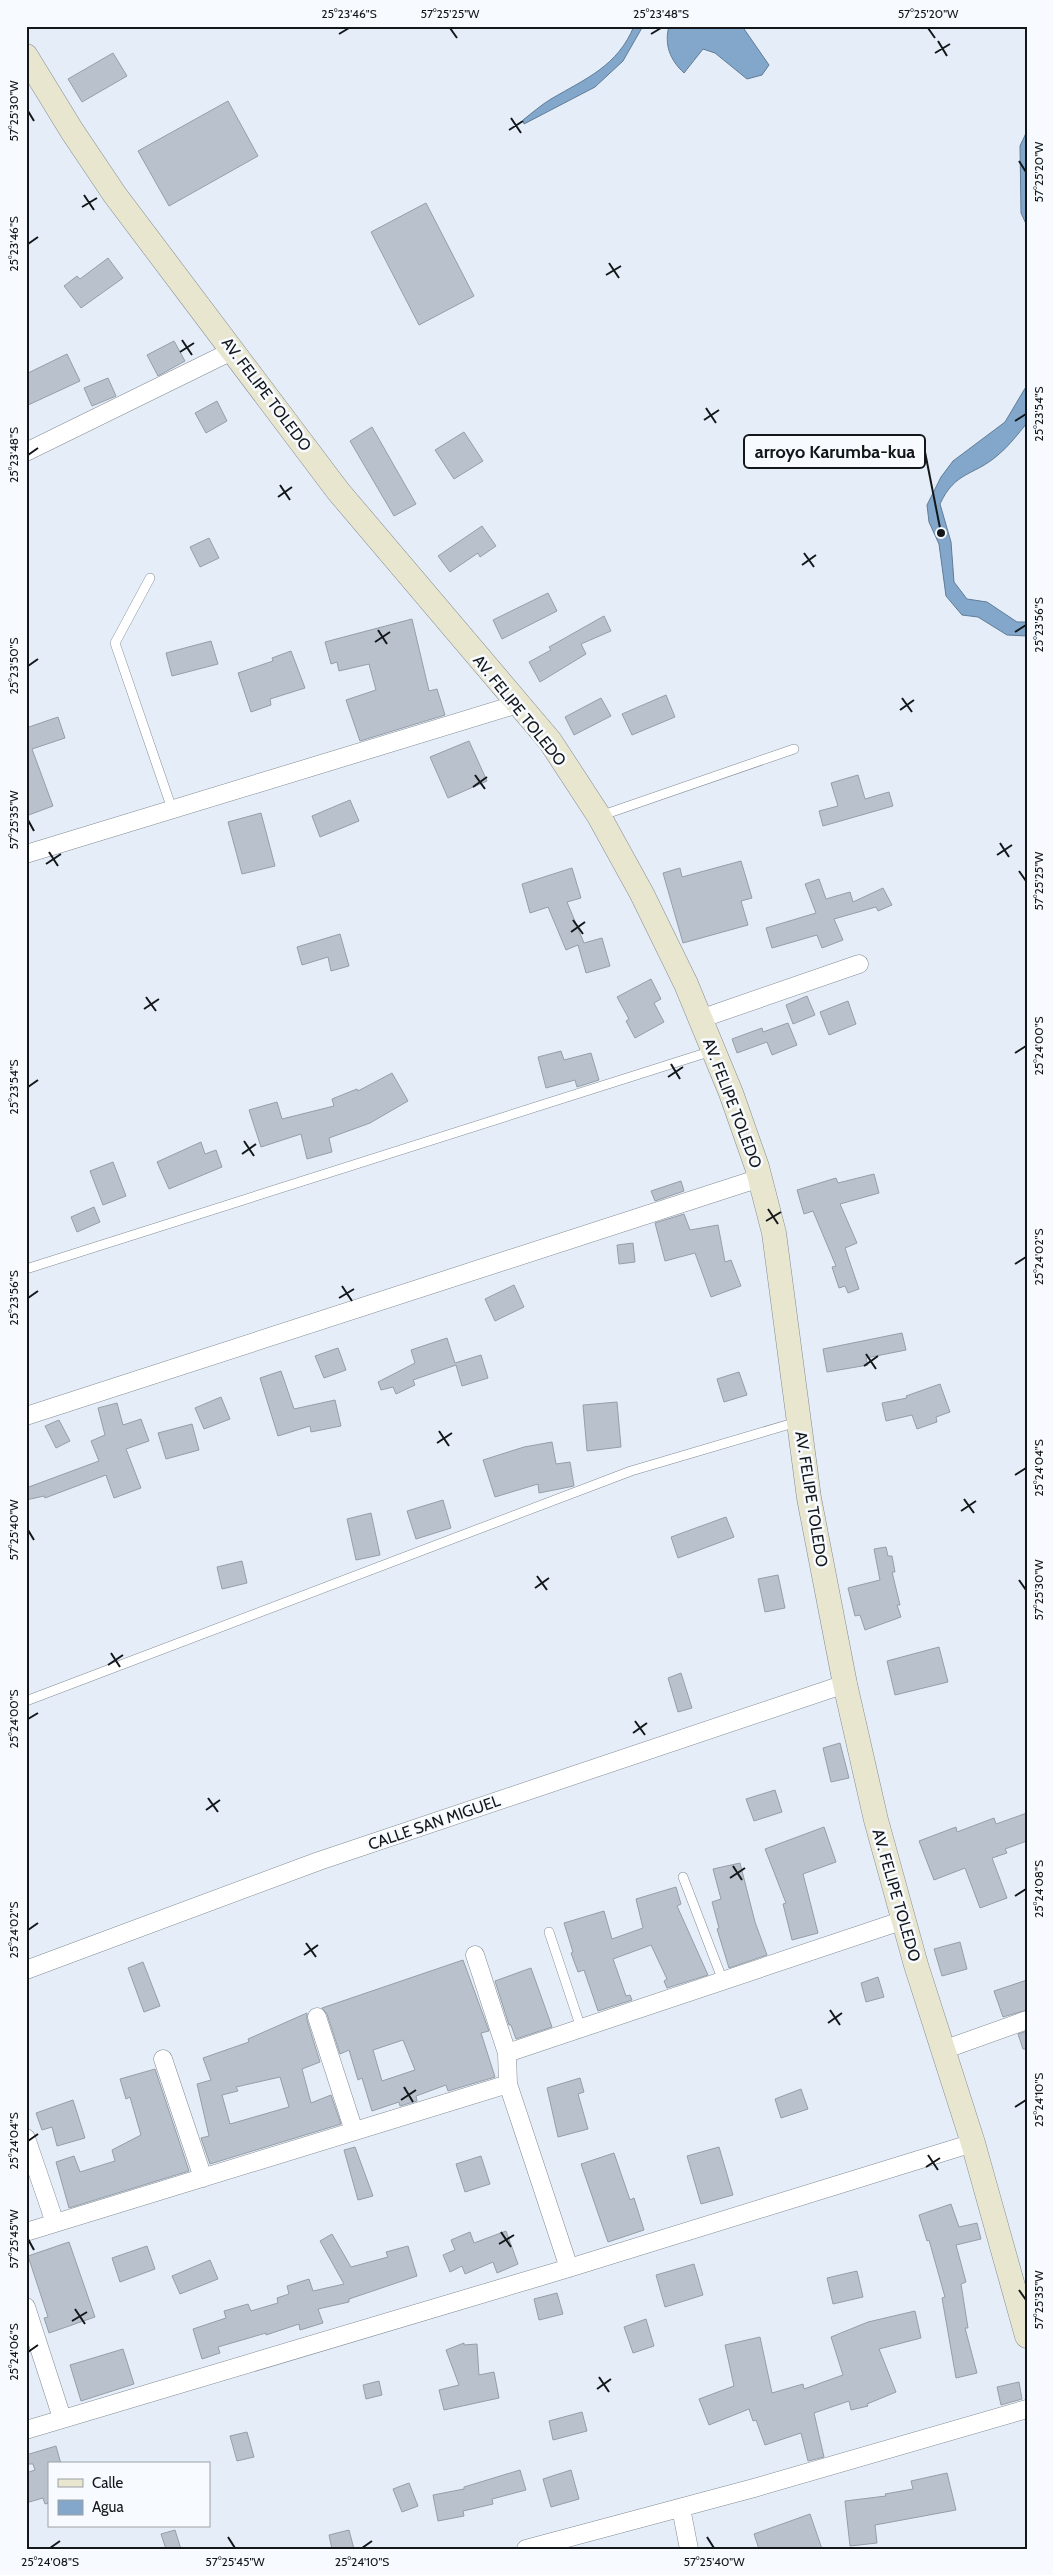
<svg xmlns="http://www.w3.org/2000/svg" width="1053" height="2575" font-family="Cabin,sans-serif">
  <style>
    .water { fill: #82a7cb; stroke: #617c96 }
    .building { fill: #b9c2cc; stroke: #969fa8; fill-rule: evenodd }
    .lines { fill: none; stroke-linecap: round; stroke-linejoin: round }
    .lane-casing { stroke: #828b94; stroke-width: 10 }
    .street-casing { stroke: #828b94; stroke-width: 19 }
    .secondary-casing { stroke: #828b94; stroke-width: 25 }
    .lane { stroke: #fff; stroke-width: 9 }
    .street { stroke: #fff; stroke-width: 18 }
    .secondary { stroke: #e8e6cf; stroke-width: 24 }
    .ticks { fill: none; stroke: #13171a; stroke-width: 2 }
    .labels { text-anchor: middle; stroke-width: 5; stroke-linejoin: round; paint-order: stroke }
    .street-label { font-size: 16px; fill: #13171a; stroke: #f7fbff }
    .leader { fill: none; stroke: #13171a; stroke-width: 2 }
    .callout-dot { fill: #13171a; stroke: #f7fbff; stroke-width: 2 }
    .callout { fill: #f7fbff; stroke: #13171a; stroke-width: 2 }
    .callout-label { font-size: 18px; text-anchor: middle; font-weight: bold; fill: #13171a }
    .neatline { fill: none; stroke: #13171a; stroke-width: 2 }
    .ticks-label { font-size: 12px; text-anchor: middle; fill: #13171a }
  </style>
  <rect width="100%" height="100%" fill="#e5eef8"/>
  <!-- water -->
  <path class="water" d="M634 26H643L623 61 595 87 524 124 523 120C532 113 541 105 551 99 585 79 618 66 634 26Z
    M669 26H742L769 65 762 75 747 79 715 53 703 49 684 73C670 60 664 45 669 26Z
    M1027 131V226L1021 213 1020 146Z
    M1027 385V423C1018 434 1009 446 998 455 974 476 955 471 940 504L951 542 954 582 967 599 987 602 1017 622H1027V636L1007 635 978 617 962 615 946 596 939 544 929 522 927 505 941 477 953 461 1005 422Z"/>
  <!-- building -->
  <path class="building" d="M113 53 127 76 82 102 68 79Z
    M228 101 258 156 169 206 138 151Z
    M426 203 474 296 419 325 371 232Z
    M108 258 123 278 81 308 64 286 77 276 80 279Z
    M174 341 185 361 158 376 147 355Z
    M67 354 80 381 26 406V374Z
    M108 378 116 396 92 406 84 388Z
    M217 401 227 421 206 433 195 413Z
    M372 427 416 504 394 516 350 441Z
    M464 432 483 461 454 479 435 450Z
    M482 526 496 546 480 557 478 553 450 572 438 556Z
    M209 538 219 558 200 567 190 547Z
    M548 593 557 611 502 639 493 620Z
    M604 616 611 631 581 644 586 654 540 682 529 662 551 650 549 647Z
    M412 619 429 691 437 689 445 715 360 741 346 700 376 690 369 664 339 671 337 662 331 664 325 642Z
    M211 641 218 664 172 676 166 653Z
    M291 651 305 688 270 699 271 705 251 712 238 673 273 661 272 658Z
    M666 695 675 717 632 735 622 714Z
    M601 698 611 716 574 735 565 717Z
    M58 717 65 738 32 749 53 806 26 816V728Z
    M469 741 487 781 448 798 430 757Z
    M858 775 865 799 889 792 893 806 823 826 819 811 838 806 831 783Z
    M350 800 359 821 320 837 312 816Z
    M261 813 275 866 242 874 228 822Z
    M741 861 752 898 741 901 748 925 683 943 663 873 680 868 682 877Z
    M572 868 581 898 567 902 584 943 602 938 610 966 586 973 578 945 566 950 548 907 530 913 522 884Z
    M819 879 826 899 850 892 853 902 883 888 892 905 878 911 876 907 834 919 843 940 822 948 817 935 772 948 766 928 816 913 805 884Z
    M340 934 349 966 331 971 328 957 302 965 297 947Z
    M651 979 661 999 654 1003 664 1022 635 1038 626 1021 629 1019 617 997Z
    M807 996 815 1015 793 1024 786 1005Z
    M848 1001 856 1024 829 1035 820 1012Z
    M788 1023 797 1045 772 1055 767 1042 737 1053 732 1039 762 1028 763 1032Z
    M561 1051 564 1060 591 1053 599 1080 577 1087 575 1080 546 1088 538 1057Z
    M392 1073 408 1101 370 1123 329 1138 332 1152 307 1159 301 1134 261 1147 249 1110 277 1102 282 1119 334 1106 332 1099 357 1089 358 1091Z
    M201 1142 205 1154 216 1150 222 1167 169 1189 157 1162Z
    M113 1162 126 1196 103 1205 90 1171Z
    M874 1174 879 1193 840 1204 857 1243 845 1248 859 1289 848 1293 845 1286 839 1288 832 1267 836 1266 813 1211 804 1214 797 1190 836 1178 838 1183Z
    M681 1181 684 1191 655 1201 651 1191Z
    M94 1207 100 1222 77 1232 71 1217Z
    M684 1214 690 1230 718 1225 725 1262 731 1260 741 1286 711 1297 695 1253 665 1261 655 1223Z
    M633 1243 635 1262 619 1264 617 1245Z
    M514 1285 524 1307 495 1321 485 1299Z
    M902 1333 906 1350 866 1358 868 1365 827 1372 823 1349Z
    M447 1338 455 1363 481 1355 488 1378 462 1386 456 1365 413 1380 415 1385 396 1394 393 1387 381 1390 378 1382 415 1363 411 1350Z
    M338 1348 346 1370 324 1378 315 1356Z
    M281 1371 294 1409 335 1400 341 1426 311 1432 310 1426 278 1436 260 1378Z
    M739 1372 747 1395 724 1402 717 1379Z
    M940 1384 950 1412 936 1417 937 1422 917 1429 912 1415 886 1421 882 1403 907 1398 906 1396Z
    M221 1397 230 1419 204 1429 195 1408Z
    M617 1402 621 1447 587 1451 583 1405Z
    M117 1403 123 1425 141 1419 149 1441 126 1449 141 1488 114 1498 106 1475 45 1498 44 1496 26 1500V1488L99 1461 91 1441 105 1435 98 1408Z
    M59 1420 70 1441 56 1448 45 1426Z
    M192 1424 199 1450 166 1459 158 1433Z
    M552 1442 556 1464 570 1462 574 1486 539 1493 538 1484 495 1497 483 1460 524 1447Z
    M443 1500 451 1528 416 1539 407 1511Z
    M371 1513 380 1555 356 1560 347 1519Z
    M726 1517 734 1537 678 1558 671 1537Z
    M886 1547 888 1556H892L895 1572H892L900 1605H897L901 1617 865 1630 860 1615 855 1616 848 1588 880 1580 874 1549Z
    M242 1561 247 1583 222 1589 217 1567Z
    M778 1575 785 1608 765 1612 758 1579Z
    M939 1647 948 1682 895 1695 887 1661Z
    M681 1673 692 1708 678 1712 668 1678Z
    M840 1743 849 1778 831 1782 823 1748Z
    M775 1790 782 1812 754 1821 746 1799Z
    M1027 1813V1841L1005 1849 1007 1853 992 1858 1007 1898 980 1908 965 1868 934 1880 919 1841 956 1827 957 1832 994 1818 996 1824Z
    M824 1827 836 1862 803 1874 818 1933 792 1940 783 1904 786 1903 765 1849Z
    M740 1863 755 1922 767 1955 729 1968 717 1929 719 1928 712 1902 721 1899 713 1869Z
    M676 1887 681 1904 677 1906 708 1975 667 1988 664 1981 667 1979 651 1945 613 1959 626 1996 630 1995 632 2000 598 2011 584 1970 578 1972 571 1953 573 1952 564 1923 604 1911 612 1939 643 1928 636 1899Z
    M960 1942 967 1969 942 1976 934 1949Z
    M463 1960 489 2031 481 2033 495 2077 448 2091 446 2085 416 2096 417 2101 400 2106 399 2102 372 2111 362 2078 358 2080 349 2050 340 2054 327 2014 322 2008ZM403 2040 415 2070 382 2081 373 2050Z
    M143 1962 160 2006 144 2012 128 1968Z
    M531 1968 552 2027 516 2039 511 2025H509L495 1981Z
    M878 1977 884 1997 866 2002 861 1983Z
    M1027 1980V2010L1003 2017 994 1991Z
    M307 2013V2020L320 2062 302 2069 311 2103 331 2095 341 2124 210 2164 201 2138 209 2136 197 2084 211 2080 203 2058 249 2042 248 2039ZM280 2077 289 2107 230 2124 222 2095 238 2091 236 2087Z
    M1027 2031V2049H1023L1018 2034Z
    M155 2069 189 2171 69 2208 56 2162 74 2156 80 2172 115 2161 112 2150 141 2135 130 2097 126 2099 120 2079Z
    M580 2078 584 2092 578 2094 588 2129 558 2137 547 2088Z
    M801 2089 808 2109 781 2118 775 2099Z
    M73 2100 85 2138 57 2146 52 2127 42 2130 36 2113Z
    M355 2147 373 2196 358 2200 344 2150Z
    M719 2147 733 2195 701 2204 687 2156Z
    M614 2153 630 2200 634 2198 644 2230 608 2242 581 2164Z
    M481 2156 490 2184 465 2192 456 2164Z
    M951 2204 959 2227 977 2223 981 2239 956 2245 966 2282 961 2284 968 2328H965L977 2373 956 2378 942 2298 945 2297 929 2240 927 2241 919 2215Z
    M506 2231 518 2264 497 2273 493 2262 465 2274 462 2266 450 2272 443 2255 455 2250 451 2240 470 2232 474 2243Z
    M332 2234 351 2267 388 2257 386 2252 408 2246 417 2276 349 2299V2302L318 2309 323 2323 300 2330 299 2324 266 2335V2333L218 2347 220 2353 202 2359 193 2329 226 2318 224 2311 248 2304 251 2311 278 2303 277 2298 289 2294 287 2286 309 2279 313 2291 344 2284 320 2241Z
    M69 2242 95 2317 49 2333 44 2318 48 2317 28 2256Z
    M147 2246 155 2269 120 2282 112 2258Z
    M210 2260 218 2279 180 2294 172 2276Z
    M694 2264 703 2295 665 2307 656 2275Z
    M857 2271 863 2297 833 2304 827 2278Z
    M557 2293 563 2314 539 2320 534 2299Z
    M915 2311 921 2338 879 2349 896 2392 867 2404 868 2406 851 2410 849 2401 814 2413 824 2457 808 2461 801 2433 765 2445 756 2420 753 2421 749 2409 709 2425 699 2399 734 2386 725 2345 760 2337 772 2393 803 2384 804 2389 843 2375 831 2337 868 2322Z
    M646 2319 654 2346 633 2353 624 2327Z
    M464 2343V2345L477 2344 479 2375 494 2372 499 2398 444 2410 439 2390 459 2385 446 2350Z
    M123 2349 134 2384 81 2401 70 2365Z
    M379 2381 382 2395 366 2399 363 2385Z
    M1019 2382 1022 2399 1001 2405 997 2387Z
    M582 2412 587 2431 553 2440 549 2421Z
    M247 2432 254 2457 237 2461 230 2436Z
    M56 2446 61 2464H49V2503L45 2504 43 2498 26 2503V2473L35 2470 33 2464H26V2455Z
    M520 2470 526 2490 492 2499 493 2504 463 2511 464 2516 438 2521 433 2495 464 2489V2487Z
    M571 2470 579 2499 551 2507 543 2479Z
    M947 2473 956 2510 875 2525 877 2543 850 2546 845 2501 886 2496 885 2494 913 2489 911 2481Z
    M409 2483 418 2506 402 2512 393 2489Z
    M810 2514 822 2549H759L754 2534Z
    M175 2530 181 2549H166L161 2534Z
    M349 2530 354 2549H332L329 2535Z"/>
  <g class="lines">
    <defs>
      <path id="lane" d="M150 578 115 643 172 809
        M600 816 794 749
        M26 1269 712 1051
        M26 1701 631 1471 797 1422
        M683 1877 723 1981
        M549 1932 581 2028"/>
      <path id="street" d="M26 452 234 350
        M26 854 518 704
        M700 1019 859 964
        M26 1416 760 1178
        M475 1955 507 2053 508 2084 569 2268
        M26 1970 319 1861 845 1684
        M317 2017 354 2131
        M943 2050 1027 2020
        M507 2053 904 1920
        M163 2059 203 2178
        M26 2138 55 2223
        M26 2232 508 2084
        M26 2307 62 2418
        M26 2430 569 2268 973 2143
        M681 2508 689 2549
        M526 2549 754 2488 1027 2409"/>
      <path id="secondary" d="M26 56 72 131 115 195 338 491 550 741 599 816 642 894 686 984 731 1093 757 1167 774 1233 809 1498 845 1684 876 1820 916 1965 973 2143 1027 2336"/>
    </defs>
    <!-- lane casing -->
    <use href="#lane" class="lane-casing"/>
    <!-- street casing -->
    <use href="#street" class="street-casing"/>
    <!-- secondary casing -->
    <use href="#secondary" class="secondary-casing"/>
    <!-- lane -->
    <use href="#lane" class="lane"/>
    <!-- street -->
    <use href="#street" class="street"/>
    <!-- secondary -->
    <use href="#secondary" class="secondary"/>
  </g>
  <!-- ticks -->
  <path class="ticks" d="M450 28 457 38M928 28 935 38M339 34 349 28M651 34 661 28M938 41 947 56M935 53 950 44M28 111 34 121M511 118 521 133M509 130 523 121M1019 161 1026 172M84 195 94 210M82 207 97 198M28 244 38 237M609 263 619 278M606 275 621 266M182 340 192 355M180 352 194 343M706 408 716 423M704 420 719 410M1015 421 1026 414M28 455 38 448M280 485 290 500M278 497 292 487M804 553 814 567M802 565 816 555M378 630 387 644M1015 632 1026 625M375 642 390 632M28 666 38 659M902 698 912 712M900 710 914 700M475 775 485 789M473 787 487 777M28 820 34 831M1000 843 1009 857M49 852 58 866M997 855 1012 845M46 864 61 854M1019 871 1026 881M573 920 583 934M571 932 585 922M146 997 156 1011M144 1009 159 999M1015 1053 1026 1046M671 1064 680 1079M668 1077 683 1067M28 1087 38 1080M244 1141 254 1156M242 1154 256 1144M768 1209 778 1224M766 1221 781 1212M1015 1264 1026 1257M342 1286 352 1301M28 1298 38 1291M339 1298 354 1289M866 1354 876 1369M864 1366 878 1356M439 1431 449 1446M437 1443 452 1433M1015 1475 1026 1468M964 1499 974 1513M961 1511 976 1501M28 1530 34 1540M537 1576 547 1590M1019 1580 1026 1590M535 1588 549 1578M111 1653 120 1667M108 1665 123 1655M28 1719 38 1713M635 1721 645 1735M633 1733 647 1723M208 1798 218 1812M206 1810 220 1800M733 1866 742 1880M730 1878 745 1868M1015 1896 1026 1889M28 1930 38 1923M306 1943 316 1957M304 1955 318 1945M830 2010 840 2025M828 2023 842 2013M404 2087 413 2102M401 2100 416 2090M1015 2107 1026 2100M28 2141 38 2134M928 2155 938 2170M926 2167 940 2158M501 2232 511 2247M28 2239 34 2250M499 2244 514 2235M1019 2290 1026 2300M75 2309 85 2324M72 2321 87 2312M28 2352 38 2345M599 2377 609 2392M597 2389 611 2379M228 2537 235 2548M707 2537 714 2548M50 2548 60 2541M362 2548 372 2541"/>
  <g class="labels">
    <!-- street labels -->
    <g class="street-label">
      <text transform="translate(267 394) rotate(53)" y="6">AV. FELIPE TOLEDO</text>
      <text transform="translate(520 710) rotate(51)" y="6">AV. FELIPE TOLEDO</text>
      <text transform="translate(733 1103) rotate(69)" y="6">AV. FELIPE TOLEDO</text>
      <text transform="translate(812 1499) rotate(81)" y="6">AV. FELIPE TOLEDO</text>
      <text transform="translate(434 1822) rotate(-19)" y="6">CALLE SAN MIGUEL</text>
      <text transform="translate(897 1895) rotate(74)" y="6">AV. FELIPE TOLEDO</text>
    </g>
  </g>
  <!-- callouts -->
  <path class="leader" d="M941 533L925 452"/>
  <circle class="callout-dot" cx="941" cy="533" r="5"/>
  <rect class="callout" x="744" y="435" width="181" height="33" rx="5"/>
  <g class="callout-label">
    <text x="835" y="458">arroyo Karumba-kua</text>
  </g>
  <!-- border -->
  <rect width="1053" height="2575" fill="none" stroke="#f7fbff" stroke-width="55"/>
  <!-- legend -->
  <rect x="48" y="2462" width="162" height="65" fill="#f7fbff" stroke="#9ca0a3"/>
  <rect x="58" y="2479" width="25" height="8" fill="#e8e6cf" stroke="#9ca0a3"/>
  <text x="92" y="2488" font-size="15" fill="#13171a">Calle</text>
  <rect x="58" y="2500" width="25" height="15" fill="#82a7cb" stroke="#9ca0a3"/>
  <text x="92" y="2512" font-size="15" fill="#13171a">Agua</text>
  <rect x="28" y="28" width="998" height="2520" class="neatline"/>
  <g class="ticks-label">
    <text x="349" y="18">25°23'46"S</text>
    <text x="450" y="18">57°25'25"W</text>
    <text x="661" y="18">25°23'48"S</text>
    <text x="928" y="18">57°25'20"W</text>
    <text transform="translate(14 111) rotate(-90)" y="4">57°25'30"W</text>
    <text transform="translate(1039 172) rotate(-90)" y="4">57°25'20"W</text>
    <text transform="translate(14 244) rotate(-90)" y="4">25°23'46"S</text>
    <text transform="translate(1039 414) rotate(-90)" y="4">25°23'54"S</text>
    <text transform="translate(14 455) rotate(-90)" y="4">25°23'48"S</text>
    <text transform="translate(1039 625) rotate(-90)" y="4">25°23'56"S</text>
    <text transform="translate(14 666) rotate(-90)" y="4">25°23'50"S</text>
    <text transform="translate(14 820) rotate(-90)" y="4">57°25'35"W</text>
    <text transform="translate(1039 881) rotate(-90)" y="4">57°25'25"W</text>
    <text transform="translate(1039 1046) rotate(-90)" y="4">25°24'00"S</text>
    <text transform="translate(14 1087) rotate(-90)" y="4">25°23'54"S</text>
    <text transform="translate(1039 1257) rotate(-90)" y="4">25°24'02"S</text>
    <text transform="translate(14 1298) rotate(-90)" y="4">25°23'56"S</text>
    <text transform="translate(1039 1468) rotate(-90)" y="4">25°24'04"S</text>
    <text transform="translate(14 1530) rotate(-90)" y="4">57°25'40"W</text>
    <text transform="translate(1039 1590) rotate(-90)" y="4">57°25'30"W</text>
    <text transform="translate(14 1719) rotate(-90)" y="4">25°24'00"S</text>
    <text transform="translate(1039 1889) rotate(-90)" y="4">25°24'08"S</text>
    <text transform="translate(14 1930) rotate(-90)" y="4">25°24'02"S</text>
    <text transform="translate(1039 2100) rotate(-90)" y="4">25°24'10"S</text>
    <text transform="translate(14 2141) rotate(-90)" y="4">25°24'04"S</text>
    <text transform="translate(14 2239) rotate(-90)" y="4">57°25'45"W</text>
    <text transform="translate(1039 2300) rotate(-90)" y="4">57°25'35"W</text>
    <text transform="translate(14 2352) rotate(-90)" y="4">25°24'06"S</text>
    <text x="50" y="2566">25°24'08"S</text>
    <text x="235" y="2566">57°25'45"W</text>
    <text x="362" y="2566">25°24'10"S</text>
    <text x="714" y="2566">57°25'40"W</text>
  </g>
</svg>
